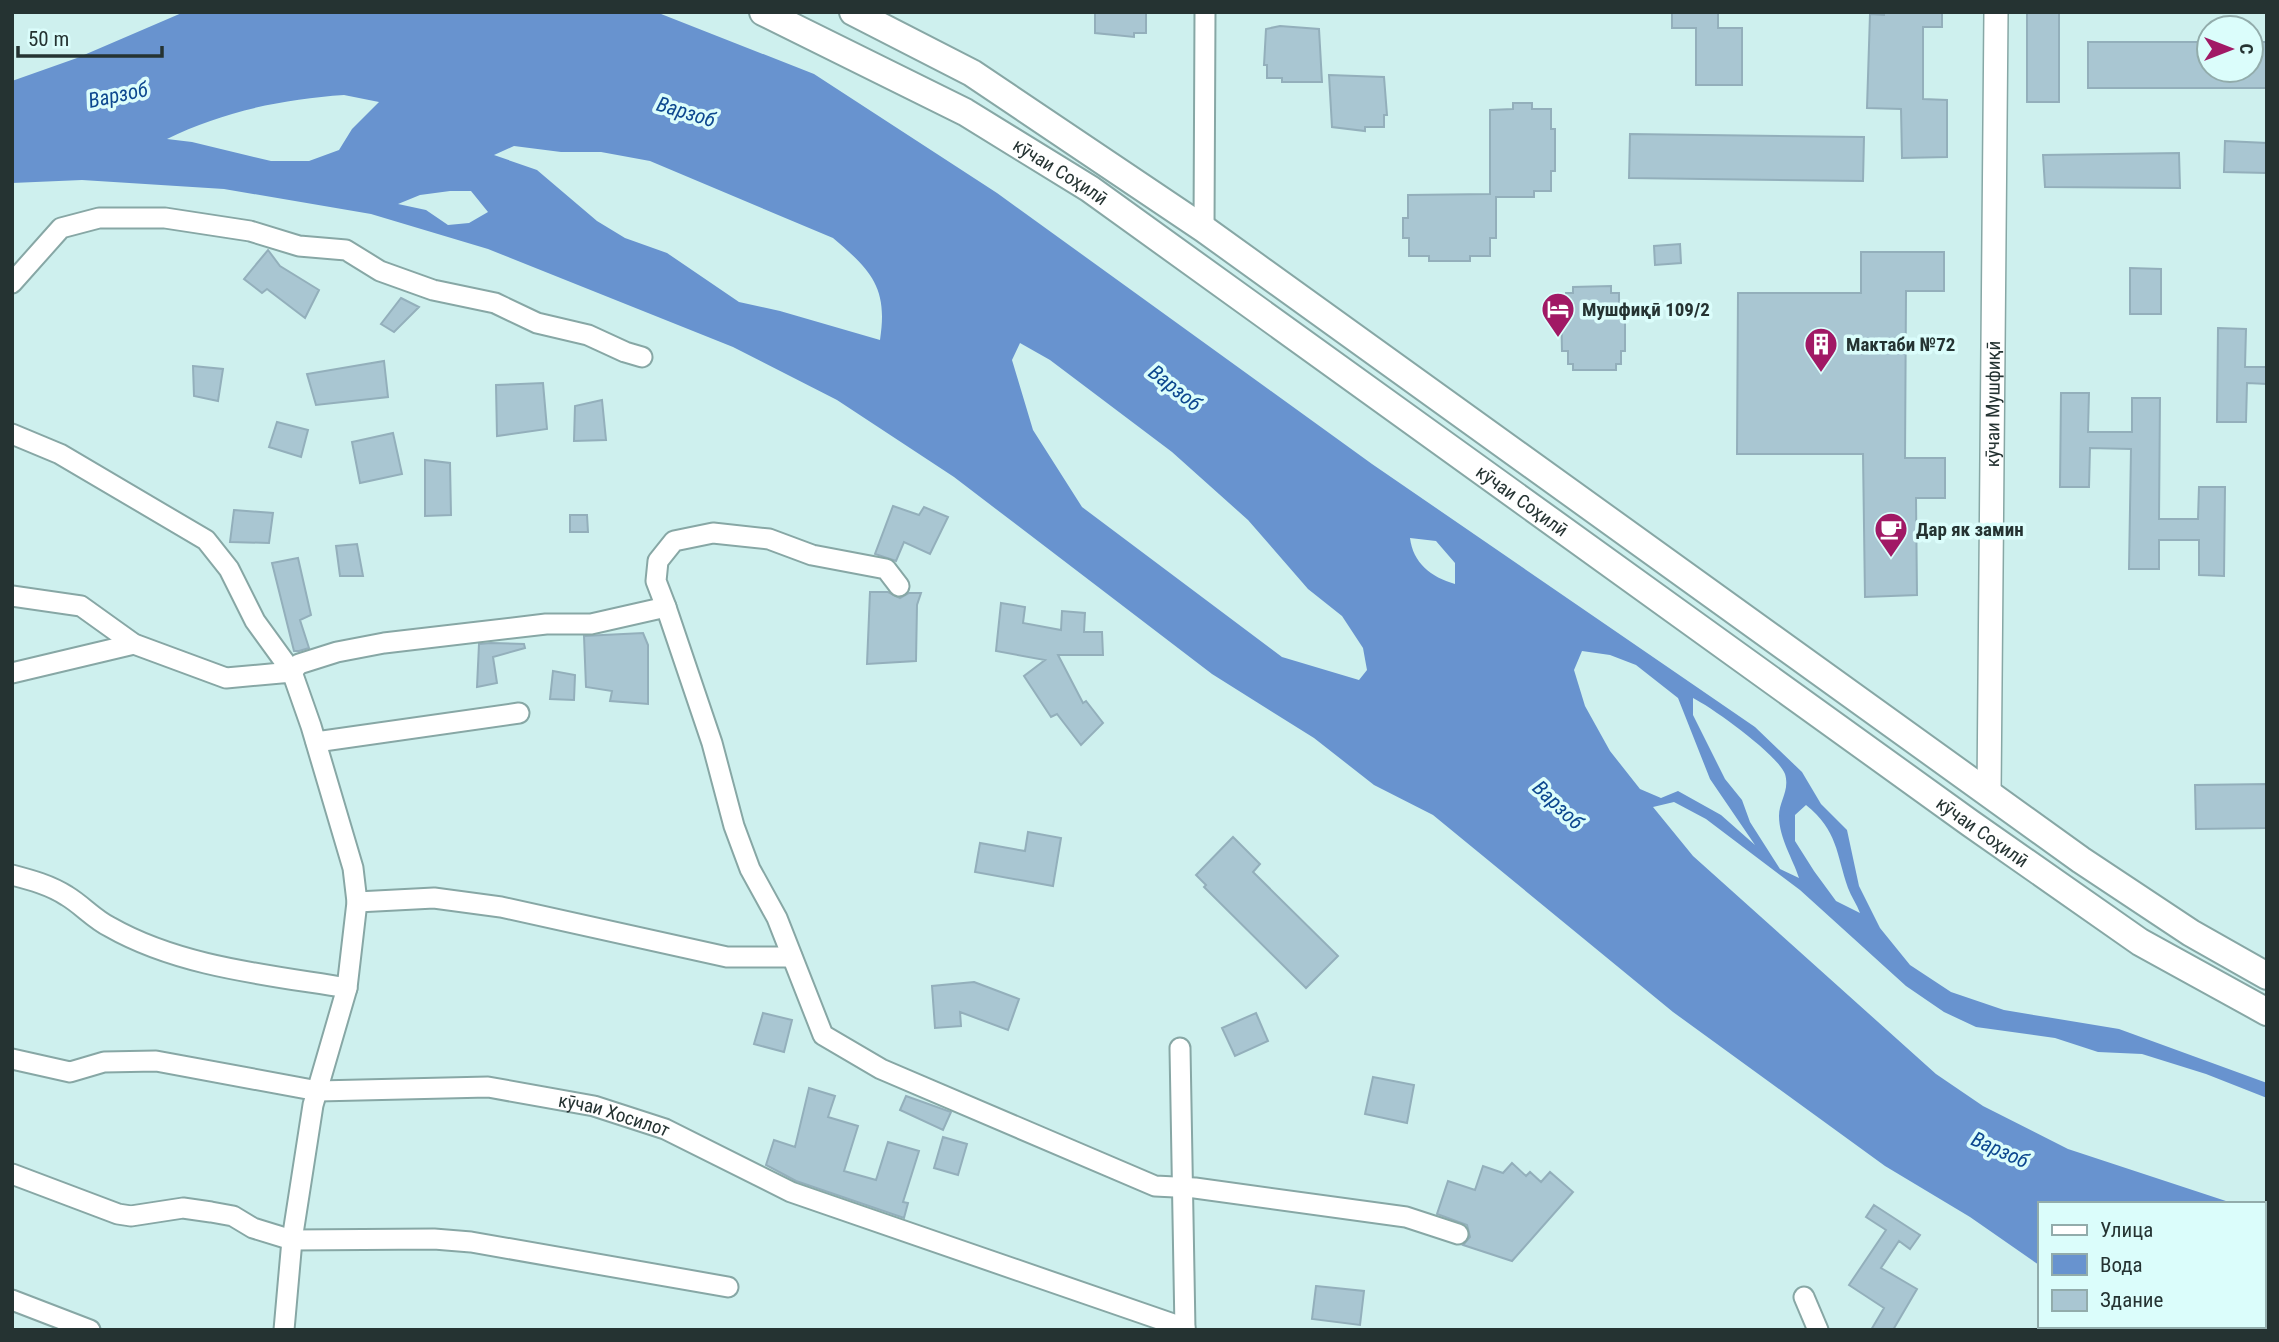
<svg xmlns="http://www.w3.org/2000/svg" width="2279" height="1342" font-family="'Roboto Condensed',sans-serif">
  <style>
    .water { fill: #6893cf; fill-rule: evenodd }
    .building { fill: #a9c6d2; stroke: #93afbb; stroke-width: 2 }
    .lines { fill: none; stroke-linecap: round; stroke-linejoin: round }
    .minor-casing { stroke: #87a7a5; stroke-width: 23 }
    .tertiary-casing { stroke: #87a7a5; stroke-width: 26 }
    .secondary-casing { stroke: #87a7a5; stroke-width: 30 }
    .minor { stroke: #fff; stroke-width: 19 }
    .tertiary { stroke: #fff; stroke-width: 23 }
    .secondary { stroke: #fff; stroke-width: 26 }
    .labels { text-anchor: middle; stroke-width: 7; stroke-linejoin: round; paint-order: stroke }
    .street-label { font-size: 19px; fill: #253332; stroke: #dbfdfb }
    .poi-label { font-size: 19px; font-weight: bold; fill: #253332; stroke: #dbfdfb; text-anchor: start }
    .water-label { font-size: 21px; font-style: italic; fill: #0d488f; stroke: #dbfdfb }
  </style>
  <rect width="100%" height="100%" fill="#cef0ee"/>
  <!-- water -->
  <path class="water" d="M184 12H656L814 74 997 193 1372 464 1755 727 1802 772 1821 804 1847 830 1859 886 1880 928 1910 965 1951 992 2004 1010 2119 1029 2267 1083V1098L2206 1074 2142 1054 2098 1052 2055 1038 1976 1027 1944 1012 1906 986 1800 890 1706 819 1674 802 1653 807 1693 856 1936 1074 1983 1106 2068 1149 2235 1204H2039V1265L1970 1217 1885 1166 1673 1012 1433 815 1374 785 1314 738 1212 674 954 477 837 400 733 347 488 249 371 214 224 189 82 180 12 183V81L77 58ZM344 95 379 102 352 129 339 150 309 161H271L192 142 167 139C221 112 283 99 344 95ZM514 146 561 152H601L650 161 833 238C872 271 888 288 880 340L780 311 739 302 667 253 625 238 597 221 537 170 494 155ZM450 191H471L488 212 469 223 448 225 426 210 398 204 420 195ZM1020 343 1050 360 1172 452 1248 520 1308 589 1342 616 1363 648 1367 670 1359 680 1282 657 1082 507 1033 430 1012 360ZM1410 538 1436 541 1455 563V584C1431 577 1413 563 1410 538ZM1582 651 1610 655 1636 665 1678 698 1710 779 1755 845 1721 815 1678 791 1661 798 1640 789 1610 751 1585 706 1574 670ZM1693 698C1713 708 1778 755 1785 774 1790 791 1779 801 1779 816 1779 838 1793 859 1799 878L1780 869 1750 822 1742 800 1725 779 1693 715ZM1806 805C1838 831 1836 853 1848 888 1851 896 1857 905 1860 913L1836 901 1814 871 1795 841V815Z
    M2267 1210V1330H2157L2151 1326H2263V1211Z"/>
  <!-- building -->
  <path class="building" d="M1095 12H1146V33H1134V37L1095 33Z
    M1672 12H1718V28H1742V85H1696V28H1672Z
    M1884 12H1942V27H1923V99L1947 100V157L1902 158 1901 109 1867 108 1870 14 1884 15Z
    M2027 12H2059V102H2027Z
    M1280 26 1319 29 1322 82H1282V78H1267V65H1264L1266 29Z
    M2088 42H2209V70H2251V42H2267V88H2088Z
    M1329 75 1384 77 1387 115H1384V127H1365V131L1332 127Z
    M1513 103H1532V109H1551V129H1555V171H1551V191H1534V197H1496V238H1490V256H1470V261H1429V256H1409V238H1403V218H1408V195L1490 194V110L1513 109Z
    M1630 134 1864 137 1863 181 1629 178Z
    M2225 141 2267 143V173L2224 172Z
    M2179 153 2180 188 2045 187 2043 155Z
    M1680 244 1681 263 1655 265 1654 246Z
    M268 250 280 266 319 290 305 318 267 289 262 293 244 279Z
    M1861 252H1944V291H1906L1905 458H1945V498H1916L1917 595 1865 597 1863 454H1737L1738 293H1861Z
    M2130 268 2161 269V314H2130Z
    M1611 286V293H1619V304H1625V351H1621V364H1616V370H1573V364H1568V351H1562L1561 304H1566V293H1573V287Z
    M401 298 419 307 394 332 381 324Z
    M2218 328 2246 329 2245 367H2267V384L2247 383 2246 422H2217Z
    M384 361 388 397 316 405 307 374Z
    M193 366 223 369 218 401 194 396Z
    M543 383 547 429 497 436 496 385Z
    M2061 393H2089L2088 432H2132V398H2160L2159 519H2198L2199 487H2225L2224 576 2199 575V540H2159V569H2129L2131 449 2090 448 2089 487H2060Z
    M602 400 606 440 574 441 575 406Z
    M277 422 308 430 301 457 269 447Z
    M393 433 402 474 360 483 352 442Z
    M425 460 450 463 451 515 425 516Z
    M893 506 919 515 924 507 948 517 930 554 904 542 896 561 875 554Z
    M234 510 273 513 269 543 230 542Z
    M570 515H587L588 532H570Z
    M357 544 363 576H340L336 546Z
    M298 558 311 615 300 620 309 648 299 651H294L272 563Z
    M870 592H888L900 598 909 593H921L917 605 916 661 867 664Z
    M1001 603 1025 607 1023 623 1061 630 1062 611 1085 613 1084 632H1102L1103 655H1058L1083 703 1086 701 1103 723 1081 745 1057 714 1051 717 1024 676 1045 660 996 651Z
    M643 633 648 645V704L610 701 612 691 586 687 584 636Z
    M491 643 524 644 525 648 493 657 497 683 477 687 479 644Z
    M553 671 575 675 574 700 550 699Z
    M2267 784V828L2196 829 2195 785Z
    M1028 832 1061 838 1053 886 975 872 980 843 1025 851Z
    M1233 837 1260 864 1253 872 1338 956 1306 988 1204 887 1206 885 1196 875Z
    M974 982 1019 999 1008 1030 960 1012 961 1026 935 1028 932 986Z
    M763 1013 792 1020 784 1052 754 1044Z
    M1256 1013 1268 1041 1235 1056 1222 1028Z
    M1373 1077 1414 1085 1407 1123 1365 1114Z
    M809 1088 835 1096 828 1117 858 1126 844 1171 876 1180 888 1142 919 1151 903 1202 908 1203 904 1218 796 1181 766 1165 774 1140 795 1147Z
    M906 1096 951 1112 943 1130 900 1110Z
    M943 1137 967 1144 958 1175 934 1168Z
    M1512 1163 1526 1176 1530 1172 1541 1182 1550 1172 1573 1192 1512 1261 1463 1245 1470 1237 1467 1225 1437 1214 1448 1181 1475 1190 1483 1166 1503 1173Z
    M1874 1205 1920 1235 1910 1249 1899 1241 1881 1268 1917 1289 1893 1330H1871L1884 1308 1849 1285 1886 1230 1866 1217Z
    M1316 1286 1364 1291 1360 1325 1312 1319Z"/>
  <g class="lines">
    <defs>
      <g id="minor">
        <path d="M1204 229 1205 12"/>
        <path d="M12 283 61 228 99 218H165L250 231 299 246 346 250 380 271 433 290 495 303 537 323 588 335 625 352 642 357"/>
        <path d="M12 434 60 454 206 540 229 569 255 621 292 672 299 664 337 652 384 643 546 624H591L666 607 656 581 658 561 674 541 713 533 769 539 812 555 886 569 899 586"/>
        <path d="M12 596 81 606 134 644 226 678 292 672 311 726 353 868 357 902 347 988 313 1105 292 1240 284 1330"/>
        <path d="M666 607 712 743 734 826 750 869 777 918 823 1035 881 1069 1155 1186 1195 1188 1406 1217 1458 1234"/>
        <path d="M12 673 134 644"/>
        <path d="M316 742 519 713"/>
        <path d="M12 875C31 880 50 885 67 896 82 905 94 919 110 927 180 967 269 975 347 988"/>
        <path d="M357 902 434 898 501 907 727 957H792"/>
        <path d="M1180 1048 1185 1330"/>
        <path id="s1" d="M12 1059 70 1072 104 1062 156 1061 318 1091 488 1087 594 1106 665 1129 791 1192 1185 1328"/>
        <path d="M12 1174 118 1214 131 1216 183 1208 211 1212 233 1216 253 1228 292 1240 434 1239 471 1242 728 1287"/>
        <path d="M1804 1297 1818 1330"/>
        <path d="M12 1300 90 1330"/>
        <path d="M2053 1330 2054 1326"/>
      </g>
      <g id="tertiary">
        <path id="s2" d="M1989 794 1996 12"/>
      </g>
      <g id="secondary">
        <path id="s3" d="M763 12 965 112 1090 189 1970 823 2140 942 2267 1012"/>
        <path d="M853 12 972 73 1204 229 2081 860 2191 933 2267 976"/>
      </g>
    </defs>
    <!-- minor casing -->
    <use href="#minor" class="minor-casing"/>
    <!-- tertiary casing -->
    <use href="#tertiary" class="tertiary-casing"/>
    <!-- secondary casing -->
    <use href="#secondary" class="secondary-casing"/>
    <!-- minor -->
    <use href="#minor" class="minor"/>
    <!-- tertiary -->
    <use href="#tertiary" class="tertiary"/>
    <!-- secondary -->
    <use href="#secondary" class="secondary"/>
  </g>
  <!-- icons -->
  <defs>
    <symbol id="hotel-pin" viewBox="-11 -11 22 30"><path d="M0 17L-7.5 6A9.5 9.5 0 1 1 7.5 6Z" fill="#a11965" stroke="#dbfdfb"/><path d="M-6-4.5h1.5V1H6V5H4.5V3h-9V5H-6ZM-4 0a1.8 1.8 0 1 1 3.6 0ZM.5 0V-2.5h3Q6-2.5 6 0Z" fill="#fff"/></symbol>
    <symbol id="building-pin" viewBox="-11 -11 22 30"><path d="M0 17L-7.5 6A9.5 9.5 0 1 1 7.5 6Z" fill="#a11965" stroke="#dbfdfb"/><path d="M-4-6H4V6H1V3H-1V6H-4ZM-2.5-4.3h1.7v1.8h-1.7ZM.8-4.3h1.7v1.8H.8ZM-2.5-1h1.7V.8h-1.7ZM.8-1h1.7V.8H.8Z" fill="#fff"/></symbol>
    <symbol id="cafe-pin" viewBox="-11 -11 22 30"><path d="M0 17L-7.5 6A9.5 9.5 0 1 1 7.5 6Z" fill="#a11965" stroke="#dbfdfb"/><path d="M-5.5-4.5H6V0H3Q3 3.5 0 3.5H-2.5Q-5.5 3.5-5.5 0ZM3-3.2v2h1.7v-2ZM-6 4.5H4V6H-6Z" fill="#fff"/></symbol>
  </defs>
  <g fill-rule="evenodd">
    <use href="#hotel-pin" x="1539" y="290" width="38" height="52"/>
    <use href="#building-pin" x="1802" y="325" width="38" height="52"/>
    <use href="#cafe-pin" x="1872" y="510" width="38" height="52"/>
  </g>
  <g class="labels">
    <!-- street labels -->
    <g class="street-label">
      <text dy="7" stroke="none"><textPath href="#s3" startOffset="338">кӯчаи Соҳилӣ</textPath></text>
      <text dy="7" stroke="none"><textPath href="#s2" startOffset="390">кӯчаи Мушфиқӣ</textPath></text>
      <text dy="7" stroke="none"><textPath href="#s3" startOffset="905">кӯчаи Соҳилӣ</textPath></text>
      <text dy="7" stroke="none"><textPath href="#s3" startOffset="1472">кӯчаи Соҳилӣ</textPath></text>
      <text dy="7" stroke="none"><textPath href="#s1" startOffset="611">кӯчаи Хосилот</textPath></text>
    </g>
    <!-- poi labels -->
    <g class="poi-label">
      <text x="1582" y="316">Мушфиқӣ 109/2</text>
      <text x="1846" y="351">Мактаби №72</text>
      <text x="1916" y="536">Дар як замин</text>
    </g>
    <!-- water labels -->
    <g class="water-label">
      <text transform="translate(118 95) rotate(-12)" y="7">Варзоб</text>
      <text transform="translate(686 112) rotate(17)" y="7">Варзоб</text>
      <text transform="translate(1175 388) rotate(38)" y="7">Варзоб</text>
      <text transform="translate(1558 805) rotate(43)" y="7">Варзоб</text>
      <text transform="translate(2000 1150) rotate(24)" y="7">Варзоб</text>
    </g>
  </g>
  <!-- border -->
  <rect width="2279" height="1342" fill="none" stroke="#253332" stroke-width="28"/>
  <!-- legend -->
  <rect x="2038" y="1202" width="228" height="126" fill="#dbfdfb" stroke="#92acab" stroke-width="2"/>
  <rect x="2052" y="1225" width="35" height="10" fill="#ffffff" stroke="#92acab" stroke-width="2"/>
  <text x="2100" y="1237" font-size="21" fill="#253332">Улица</text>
  <rect x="2052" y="1254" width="35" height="21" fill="#6893cf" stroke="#92acab" stroke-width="2"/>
  <text x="2100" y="1272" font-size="21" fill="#253332">Вода</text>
  <rect x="2052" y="1290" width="35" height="21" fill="#a9c6d2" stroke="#92acab" stroke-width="2"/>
  <text x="2100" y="1307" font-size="21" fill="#253332">Здание</text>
  <!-- north arrow -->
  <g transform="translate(2230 49) rotate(90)"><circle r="33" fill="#dbfdfb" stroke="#92acab" stroke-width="2"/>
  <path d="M0-5L12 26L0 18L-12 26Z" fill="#a11965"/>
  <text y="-10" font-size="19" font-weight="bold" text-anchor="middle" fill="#253332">С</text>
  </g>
  <!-- scale -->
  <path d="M18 46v10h144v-10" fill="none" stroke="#253332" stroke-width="3.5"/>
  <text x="28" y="46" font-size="21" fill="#253332" stroke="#dbfdfb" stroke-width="5" paint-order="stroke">50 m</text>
</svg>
